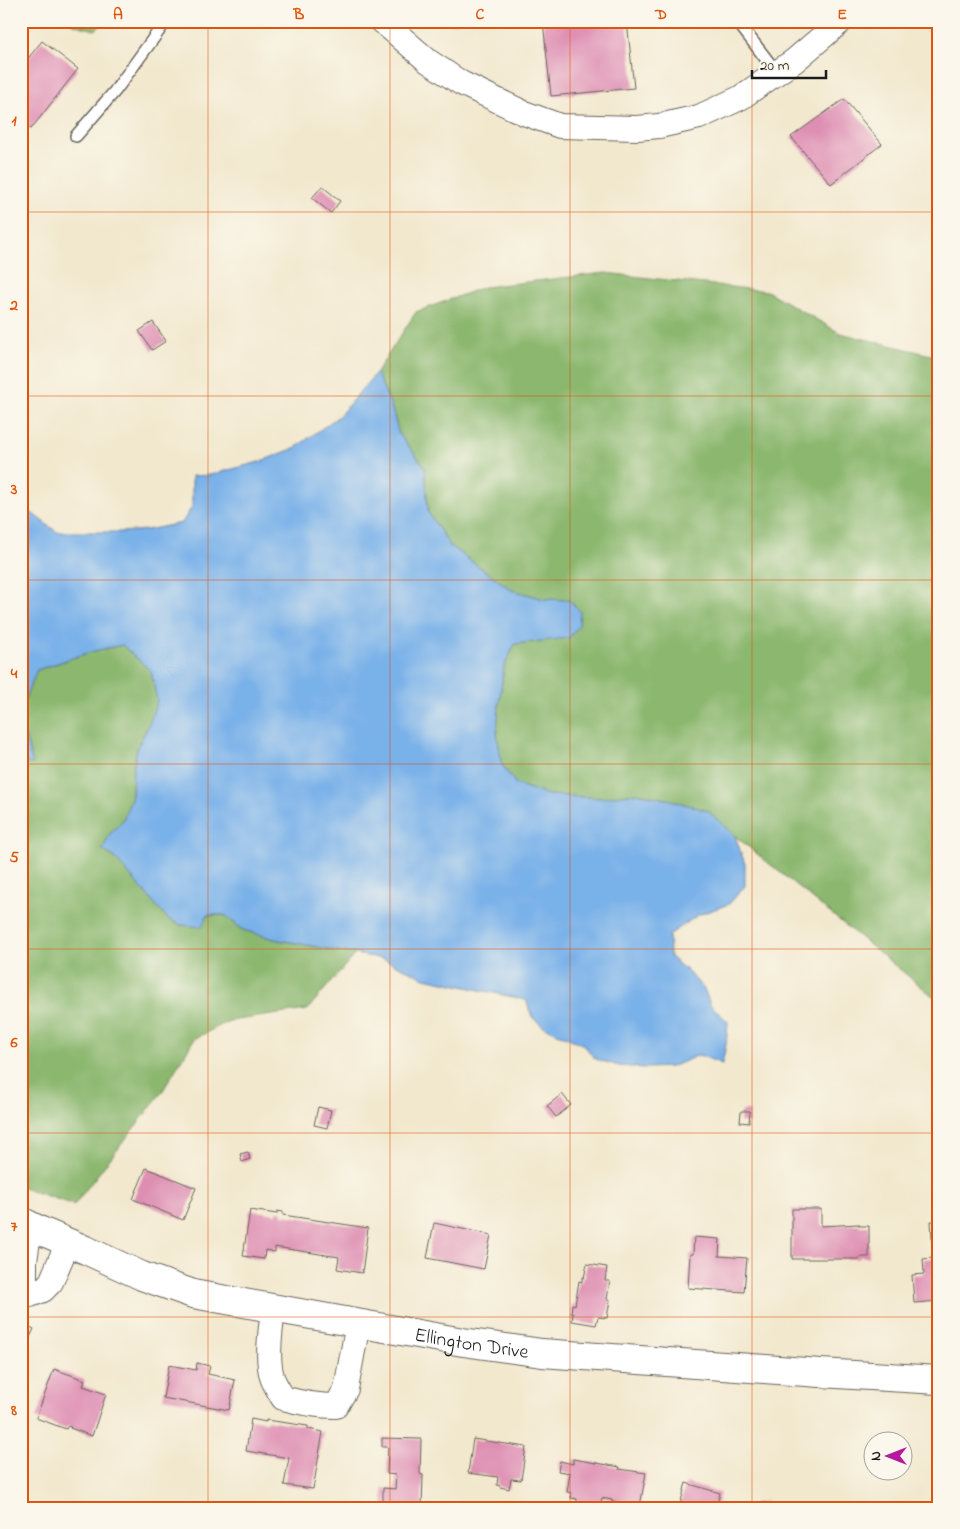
<svg xmlns="http://www.w3.org/2000/svg" width="960" height="1529" font-family="'Indie Flower',sans-serif">
  <style>
    .forest { fill: #8bb76e; stroke: #546a45 }
    .water { fill: #79b1e9; stroke: #4a6682 }
    .building { fill: #de8eb2 }
    .lines { fill: none; stroke-linecap: round; stroke-linejoin: round }
    .service-casing { stroke: #67635a; stroke-width: 14 }
    .minor-casing { stroke: #67635a; stroke-width: 26 }
    .tertiary-casing { stroke: #67635a; stroke-width: 30 }
    .service { stroke: #fff; stroke-width: 11 }
    .minor { stroke: #fff; stroke-width: 24 }
    .tertiary { stroke: #fff; stroke-width: 28 }
    .grid { fill: none; stroke: #de560d; stroke-width: 1; stroke-opacity: 0.55 }
    .labels { text-anchor: middle; stroke-width: 5; stroke-linejoin: round; paint-order: stroke }
    .street-label { font-size: 20px; fill: #1c1c1c; stroke: #fbf7ec }
    .neatline { fill: none; stroke: #de560d; stroke-width: 2 }
    .grid-label { font-size: 16px; text-anchor: middle; font-weight: bold; fill: #de560d }
  </style>
  <rect width="100%" height="100%" fill="#fbf7ec"/>
  <filter id="ink" filterUnits="userSpaceOnUse"><feTurbulence type="fractalNoise" baseFrequency=".02" numOctaves="2"/><feDisplacementMap in="SourceGraphic" scale="10" xChannelSelector="R" yChannelSelector="G"/><feConvolveMatrix kernelMatrix="1 2 1 2 8 2 1 2 1" color-interpolation-filters="sRGB"/></filter>
  <filter id="wash" filterUnits="userSpaceOnUse"><feTurbulence type="fractalNoise" baseFrequency=".0096" numOctaves="4" result="noise"/><feDisplacementMap in="SourceGraphic" scale="20" xChannelSelector="R" yChannelSelector="G"/><feGaussianBlur stdDeviation="1.12" result="paint"/><feColorMatrix in="noise" values="0 0 0 0 0 0 0 0 0 0 0 0 0 0 0 0 0 1.4 0 .05"/><feComposite in="paint" operator="in"/></filter>
  <g filter="url(#wash)">
    <rect width="100%" height="100%" fill="#f2e8ce"/>
    <!-- forest -->
    <path class="forest" d="M67 21H107L95 30 76 25Z
      M605 273 767 291 840 333 939 357V1001L735 836 708 811 671 800 636 793 601 798 548 795 516 784 502 765 497 734 499 704 504 666 515 644 569 637V600L544 599 512 590 450 546 428 512 425 467 399 434 390 402 376 373 416 312 484 287Z
      M122 645 151 671 157 700 149 724 137 748 133 769 132 796 123 820 109 835 103 850 114 857 168 918 225 915 243 930 274 939 355 954 307 1010 229 1021 194 1039 162 1092 74 1205 21 1187V762L33 764 21 722V708L37 670 90 652Z"/>
    <!-- water -->
    <path class="water" d="M376 373 390 402 399 434 425 467 428 512 450 546 512 590 544 599 569 600 580 611 579 625 569 638 515 644 504 666 499 704 497 734 502 765 516 784 548 795 601 798 636 793 671 800 708 811 735 836 745 864V886L729 904 698 915 669 935 670 957 686 970 704 989 710 1004 728 1022 726 1045 722 1064 699 1055 671 1067 645 1068 619 1066 595 1059 584 1045 544 1027 532 1017 526 1000 425 978 383 959 274 939 243 930 225 915H207L202 927 181 925 168 919 114 857 103 850 109 835 123 820 132 796 133 769 137 748 149 724 157 700 151 671 122 645 90 652 37 670 21 708V505L57 532H122L147 530 182 523 192 507V476L210 475 259 462 295 448 339 416Z
      M21 722 33 764 21 762Z"/>
    <g id="blocks">
      <!-- building -->
      <path class="building" d="M425 21H458V23L425 25Z
        M543 21H627L634 88 551 96Z
        M42 41 78 69 31 129 21 122V67Z
        M844 99 882 144 831 184 791 137Z
        M322 186 340 201 331 213 312 198Z
        M153 322 166 341 152 350 139 331Z
        M562 1094 571 1105 556 1117 547 1106Z
        M318 1107 331 1110 327 1128 314 1125Z
        M741 1111H750L749 1123 740 1122Z
        M248 1152 250 1159 242 1162 240 1154Z
        M146 1168 196 1188 183 1220 133 1199Z
        M792 1209H821V1226L859 1224V1226H869V1257H859V1259H792Z
        M250 1210 277 1214V1211L283 1212V1215L368 1228 362 1273 337 1269 339 1257 275 1247V1252L265 1250 264 1259 243 1256Z
        M931 1221H939V1301L914 1303 912 1275 924 1274 923 1259 933 1258Z
        M434 1223 491 1235 484 1269 427 1258Z
        M694 1237 720 1239 719 1256 747 1258 744 1292 688 1288 690 1254H693Z
        M587 1264 607 1267 605 1281H610L607 1299 610 1300 607 1318 598 1317 596 1325 572 1321 573 1313H571L572 1304 575 1305 579 1281 582 1282V1277L584 1278Z
        M21 1322 34 1329 21 1354Z
        M197 1363 210 1366 208 1374 235 1380 229 1410 163 1398 169 1365 196 1370Z
        M54 1369 85 1380 83 1386 106 1394 92 1436 70 1428 71 1427 68 1426 66 1429 36 1418Z
        M251 1419 266 1422V1420L308 1426V1429L323 1432 313 1489 284 1485 289 1458 246 1451Z
        M382 1438 421 1439 420 1474 423 1475 422 1508H383V1488L395 1489 396 1475 387 1474 388 1447H382Z
        M473 1439 526 1447 521 1480 511 1479 509 1489 500 1487V1486L497 1485 498 1477 468 1473Z
        M573 1459 620 1467 619 1469 646 1473 640 1506 611 1501 612 1500 602 1498 600 1506 577 1502V1499L571 1498 572 1493 567 1492 570 1473 558 1471 560 1461 573 1464Z
        M686 1483 720 1493 716 1508H679Z
        M763 1501 778 1508H760Z"/>
    </g>
  </g>
  <g filter="url(#ink)">
    <use href="#blocks" fill-opacity="0" stroke="#67635a" stroke-width="1"/>
    <g class="lines">
      <defs>
        <path id="service" d="M737 21 777 73
          M76 136 115 91 166 21"/>
        <path id="minor" d="M382 21 428 61 461 83 524 113 560 126 637 128 659 126 699 117 740 98 794 61 841 21
          M30 1226 25 1261V1280L30 1295 43 1290 51 1282 68 1242
          M273 1308C271 1330 266 1356 272 1377 274 1384 280 1392 283 1398 301 1403 318 1406 336 1406L346 1389 358 1323"/>
        <g id="tertiary">
          <path id="s1" d="M21 1221 39 1230 88 1251 142 1276 193 1294 463 1342 542 1353 820 1373 939 1380"/>
        </g>
      </defs>
      <!-- service casing -->
      <use href="#service" class="service-casing"/>
      <!-- minor casing -->
      <use href="#minor" class="minor-casing"/>
      <!-- tertiary casing -->
      <use href="#tertiary" class="tertiary-casing"/>
      <!-- service -->
      <use href="#service" class="service"/>
      <!-- minor -->
      <use href="#minor" class="minor"/>
      <!-- tertiary -->
      <use href="#tertiary" class="tertiary"/>
    </g>
  </g>
  <!-- grid -->
  <path class="grid" d="M208 21V1508M390 21V1508M570 21V1508M752 21V1508M21 212H939M21 396H939M21 580H939M21 764H939M21 949H939M21 1133H939M21 1317H939"/>
  <g class="labels">
    <!-- street labels -->
    <g class="street-label">
      <text dy="7" stroke="none"><textPath href="#s1" startOffset="470">Ellington Drive</textPath></text>
    </g>
  </g>
  <!-- margin -->
  <rect width="960" height="1529" fill="none" stroke="#fbf7ec" stroke-width="55"/>
  <!-- north arrow -->
  <g transform="translate(888 1456) rotate(270)"><circle r="24" fill="#fbf7ec" stroke="#a29f99"/>
  <path d="M0-4L9 19L0 12L-9 19Z" fill="#b5179e"/>
  <text y="-8" font-size="14" font-weight="bold" text-anchor="middle" fill="#1c1c1c">N</text>
  </g>
  <!-- scale -->
  <path d="M752 70v8h74v-8" fill="none" stroke="#1c1c1c" stroke-width="2.5"/>
  <text x="760" y="70" font-size="15" fill="#1c1c1c" stroke="#fbf7ec" stroke-width="4" paint-order="stroke">20 m</text>
  <rect x="28" y="28" width="904" height="1474" class="neatline"/>
  <g class="grid-label">
    <text x="118" y="19">A</text>
    <text x="299" y="19">B</text>
    <text x="480" y="19">C</text>
    <text x="661" y="19">D</text>
    <text x="842" y="19">E</text>
    <text x="14" y="125">1</text>
    <text x="14" y="310">2</text>
    <text x="14" y="494">3</text>
    <text x="14" y="678">4</text>
    <text x="14" y="862">5</text>
    <text x="14" y="1047">6</text>
    <text x="14" y="1231">7</text>
    <text x="14" y="1415">8</text>
  </g>
</svg>
